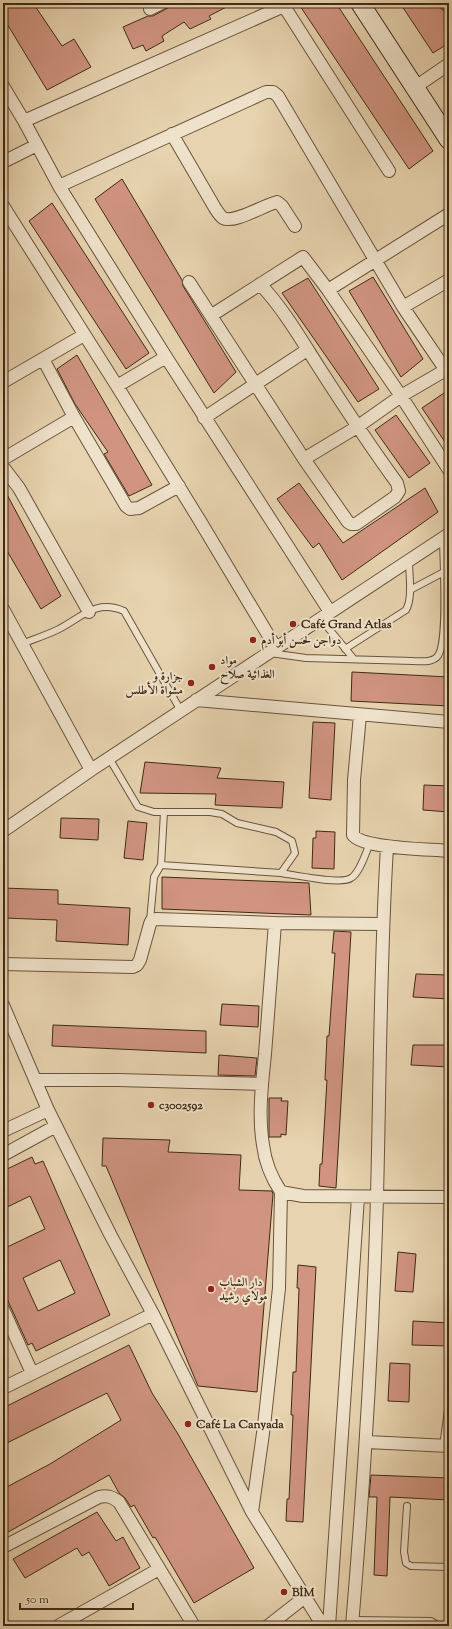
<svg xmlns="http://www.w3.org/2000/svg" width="452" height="1629" font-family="'Sorts Mill Goudy',Amiri,serif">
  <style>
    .building { fill: #d09481; stroke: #3f2a16; fill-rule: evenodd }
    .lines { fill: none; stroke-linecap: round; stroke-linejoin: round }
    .lane-casing { stroke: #69543c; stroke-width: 8 }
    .street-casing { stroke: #69543c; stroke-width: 14 }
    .secondary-casing { stroke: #3f2a16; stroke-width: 20 }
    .lane { stroke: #efe2cb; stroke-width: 6 }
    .street { stroke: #efe2cb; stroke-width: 12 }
    .secondary { stroke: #efe2cb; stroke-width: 18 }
    .poi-dot { fill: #8f2418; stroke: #efe2cb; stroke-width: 1.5 }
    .labels { text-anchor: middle; stroke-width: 4; stroke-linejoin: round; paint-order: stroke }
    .poi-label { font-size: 12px; font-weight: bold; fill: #3f2a16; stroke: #efe2cb; text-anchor: start }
  </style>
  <rect width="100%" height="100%" fill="#e7d3af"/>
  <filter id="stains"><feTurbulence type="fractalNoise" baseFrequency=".005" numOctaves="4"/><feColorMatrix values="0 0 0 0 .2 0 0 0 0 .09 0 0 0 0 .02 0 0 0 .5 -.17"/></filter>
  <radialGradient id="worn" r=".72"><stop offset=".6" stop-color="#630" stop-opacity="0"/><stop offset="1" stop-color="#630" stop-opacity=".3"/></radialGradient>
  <!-- building -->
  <path class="building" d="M3 3H33L62 46 74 39 91 67 47 90 3 17Z
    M177 3H234L209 16 211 19 190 29 184 22 162 36 164 41 146 51 143 45 133 49 123 27 148 16H153Z
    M298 3H336L433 151 409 169Z
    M400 3H439V7L449 15V43L433 53Z
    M122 179 182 280 183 286 236 372 214 393 95 199Z
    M52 203 149 353 126 369 29 221Z
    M373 277 423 359 401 377 349 291Z
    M308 278 379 389 358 402 282 293Z
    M77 355 152 485 129 496 104 454 108 452 75 404 57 369Z
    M444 393 449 400V448L422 408Z
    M396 415 430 463 409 478 375 430Z
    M299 483 343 543 425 488 438 512 342 580 319 543 313 548 277 499Z
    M3 487 61 596 41 609 3 544Z
    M352 672 449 677V706L351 701Z
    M313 722 335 723 331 800 309 798Z
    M145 762 221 768 217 778 284 782 282 808 215 805 216 794 140 793Z
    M424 785 449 786V812L423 810Z
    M61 818 99 819 98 840 60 838Z
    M128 821 147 823 143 860 124 858Z
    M316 831 335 832 334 869 312 868 313 838H316Z
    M162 877 309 883 311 915 162 909Z
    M3 888 58 890V904L130 908 128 945 56 941 57 920 3 918Z
    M334 931 351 932 336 1188 319 1186 320 1164H322L327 1080H325L327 1036H329L335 953H332Z
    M416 974 449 975V999L413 997Z
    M222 1004 259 1006 258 1027 220 1025Z
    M53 1025 206 1031V1053L52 1046Z
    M413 1045H449V1067L411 1065Z
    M219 1055 257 1058 255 1076 218 1075Z
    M269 1098H282L281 1101H288L286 1135 281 1134V1137H269Z
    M103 1138 170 1140 168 1152 241 1155 239 1190 272 1191 273 1194 257 1392 198 1386 106 1166H102Z
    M32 1157 35 1164 43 1161 110 1315 36 1351 32 1343 28 1345 3 1290V1249L45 1229 30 1196 3 1209V1171ZM60 1260 75 1293 38 1311 23 1278Z
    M398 1252 416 1254 413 1292 395 1291Z
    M298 1265 316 1267 303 1522 286 1521 287 1499H289L293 1415H291L293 1372H296L299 1288H297Z
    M413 1321 449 1323V1346L412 1345Z
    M129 1345 152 1393 178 1434 254 1568 194 1603 155 1537 153 1538 134 1505 131 1507 125 1498 119 1493 109 1475 3 1535V1489L50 1464 121 1420 107 1393 3 1445V1408Z
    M390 1363 410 1364 409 1402 388 1401Z
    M371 1475 449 1478V1500L390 1497 387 1576 374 1575 377 1497H369Z
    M97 1512 116 1541 123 1537 140 1568 109 1586 89 1552 82 1556 77 1548 25 1578 13 1559Z"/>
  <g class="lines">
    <defs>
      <path id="lane" d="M410 590 444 572
        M320 618 353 658
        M22 644C34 639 47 635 59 629 82 617 96 599 124 611L181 711
        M345 649 406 610C413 597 409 576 409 560
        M270 653 306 658 413 661C421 661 431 663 437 657 449 645 443 559 443 538
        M109 758 138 807 154 812H210L222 814 237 823 276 832 292 841 295 853 281 873C294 875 342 885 351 878 360 873 366 852 370 843
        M164 812 161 865 281 873
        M150 921 154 877 161 865
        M443 1446 449 1403
        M407 1506 404 1552 406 1563 411 1566 449 1567
        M353 1620 431 1621 439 1626"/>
      <path id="street" d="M282 3 389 171
        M446 3 449 5
        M150 9 162 3
        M3 86 24 121 59 186 166 357 330 612
        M414 88 449 64
        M24 121 284 6
        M172 134 215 208C217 211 220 216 223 218 234 224 264 205 277 202L282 206 295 226
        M3 162 37 145
        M59 186 266 92H273L278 96 403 307 449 375
        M3 206 117 386 200 521 276 648
        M449 214 328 290 401 396 449 470
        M189 282 304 459 348 522 351 524H356L395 497 399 491 397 483C370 446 345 408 320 369 302 341 283 308 260 284
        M403 307 449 280
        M212 315 303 257 328 290
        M3 382 84 335
        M117 386 166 357
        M74 417 126 506 130 509 139 508 179 486
        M204 418 307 350
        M3 459 74 417 43 359
        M304 459 357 427 401 396 449 368
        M3 467 19 488 89 612
        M3 609 91 770
        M196 700 449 722
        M360 715 354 780 353 835C363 849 431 849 449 851
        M3 831 91 770 449 534
        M3 964 133 967 137 965 140 960 150 924 152 920 156 919 275 923 383 924
        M3 1005 48 1110 110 1234 153 1314 252 1512 323 1626
        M36 1080H118L262 1084
        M3 1131 48 1110
        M3 1155 56 1126
        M281 1192 303 1196 449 1197
        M3 1309 32 1373
        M3 1388 153 1314
        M367 1442 449 1446
        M252 1512 264 1426 279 1288 281 1192C271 1177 265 1162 263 1145 258 1115 262 1083 265 1054 268 1010 272 967 275 923
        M3 1547 99 1497C108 1495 112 1497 119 1502L194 1626
        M58 1626 159 1569
        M268 1626 305 1597
        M329 1626 358 1197
        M352 1626C364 1483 373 1339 377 1196 380 1079 380 963 387 847"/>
      <path id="secondary" d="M360 3 449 140"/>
    </defs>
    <!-- lane casing -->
    <use href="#lane" class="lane-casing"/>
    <!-- street casing -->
    <use href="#street" class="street-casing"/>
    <!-- secondary casing -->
    <use href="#secondary" class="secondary-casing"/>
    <!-- lane -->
    <use href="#lane" class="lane"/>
    <!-- street -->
    <use href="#street" class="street"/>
    <!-- secondary -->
    <use href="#secondary" class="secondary"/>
  </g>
  <!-- markers -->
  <g class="poi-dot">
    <circle cx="293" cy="624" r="4"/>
    <circle cx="253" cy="640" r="4"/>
    <circle cx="212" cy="667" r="4"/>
    <circle cx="191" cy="683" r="4"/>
    <circle cx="151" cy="1105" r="4"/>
    <circle cx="211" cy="1289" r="4"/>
    <circle cx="188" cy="1424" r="4"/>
    <circle cx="284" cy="1592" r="4"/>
  </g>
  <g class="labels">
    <!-- poi labels -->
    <g class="poi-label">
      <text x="301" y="628">Café Grand Atlas</text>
      <text x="261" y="644">دواجن لحسن أبو أدم</text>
      <text x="220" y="664">مواد<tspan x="220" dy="14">الغذائية صلاح</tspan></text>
      <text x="183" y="680" text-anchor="end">جزارة و<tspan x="183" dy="14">مشواة الأطلس</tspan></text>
      <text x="159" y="1109">c3002592</text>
      <text x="219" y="1286">دار الشباب<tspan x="219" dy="14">مولاي رشيد</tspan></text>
      <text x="196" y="1428">Café La Canyada</text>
      <text x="292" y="1596">BİM</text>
    </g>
  </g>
  <!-- margin -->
  <rect width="452" height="1629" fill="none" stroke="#e7d3af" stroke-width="16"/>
  <rect x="4" y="4" width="444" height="1621" fill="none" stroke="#3f2a16" stroke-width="2"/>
  <rect x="8" y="8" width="436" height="1613" fill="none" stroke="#3f2a16"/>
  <!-- scale -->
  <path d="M20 1603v6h113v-6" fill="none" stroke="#3f2a16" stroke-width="2"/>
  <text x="26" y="1603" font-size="12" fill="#3f2a16" stroke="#efe2cb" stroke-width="3" paint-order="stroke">50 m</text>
  <rect width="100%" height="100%" filter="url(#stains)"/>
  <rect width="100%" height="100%" fill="url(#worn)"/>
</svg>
